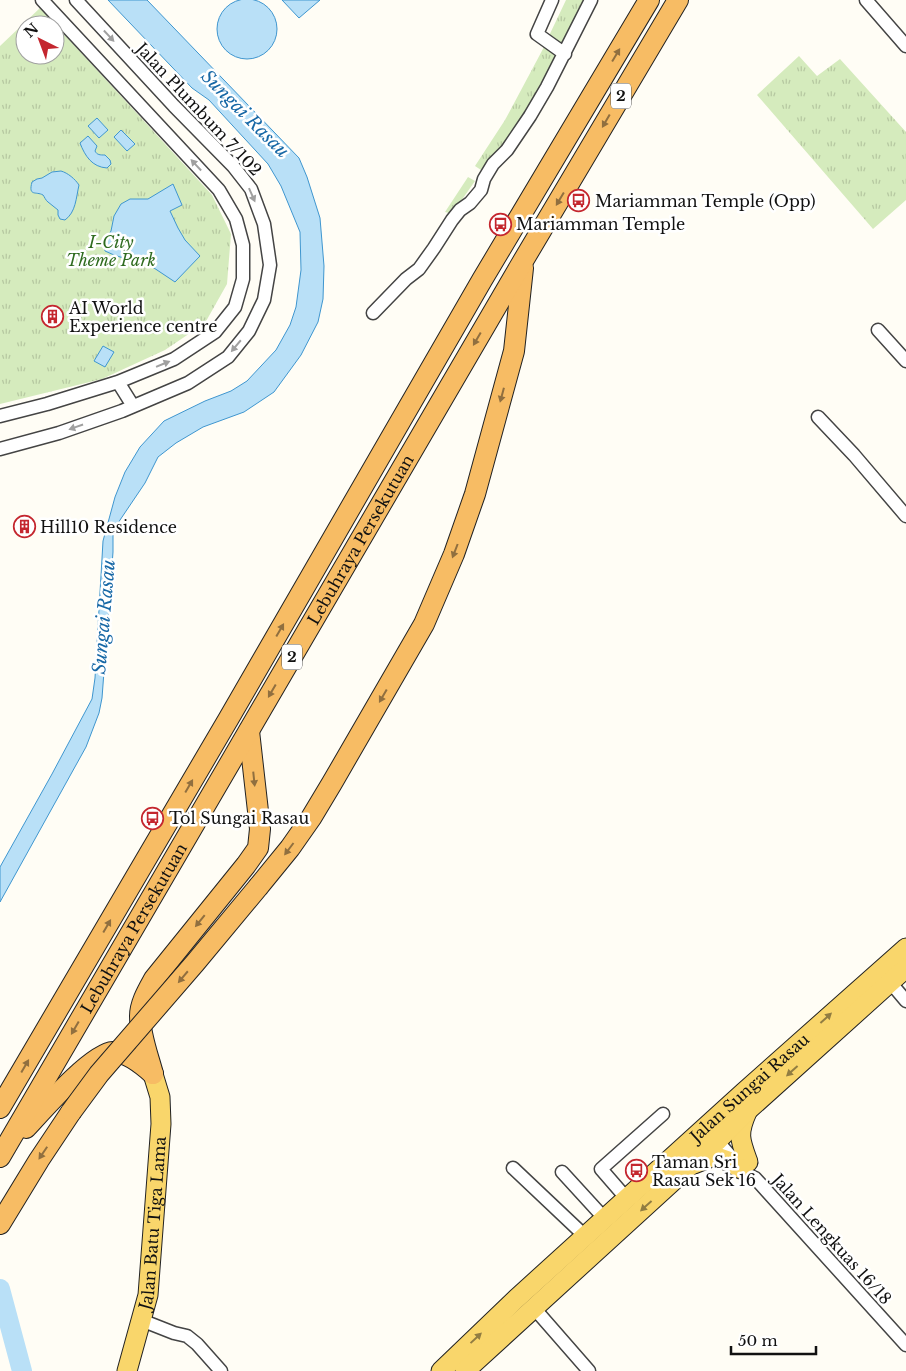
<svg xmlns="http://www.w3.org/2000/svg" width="906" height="1371" font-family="'Libre Baskerville',serif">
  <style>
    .grass { fill: url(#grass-tufts); fill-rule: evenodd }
    .water { fill: #b9e0f7; stroke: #3f96cf }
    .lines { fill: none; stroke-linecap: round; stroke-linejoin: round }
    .river { stroke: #b9e0f7; stroke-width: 20 }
    .minor-casing { stroke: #444; stroke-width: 15 }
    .primary-casing { stroke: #222; stroke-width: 21 }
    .trunk-casing { stroke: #222; stroke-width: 22 }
    .minor { stroke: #fff; stroke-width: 12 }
    .primary { stroke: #f9d66b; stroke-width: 19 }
    .trunk { stroke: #f7bc64; stroke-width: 20 }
    .trunk-bridge-casing { stroke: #222; stroke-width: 22; stroke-linecap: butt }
    .trunk-bridge { stroke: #f7bc64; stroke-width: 20 }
    .oneway { fill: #a0a0a0 }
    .oneway2 { fill: #906f3f }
    .oneway3 { fill: #917d42 }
    .labels { text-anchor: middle; stroke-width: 5; stroke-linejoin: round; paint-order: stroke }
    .shield { fill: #fff; stroke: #585858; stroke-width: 1 }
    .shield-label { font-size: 15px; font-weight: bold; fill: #111 }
    .street-label { font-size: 16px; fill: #111; stroke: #fff }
    .poi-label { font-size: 16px; fill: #111; stroke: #fff; text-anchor: start }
    .park-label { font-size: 16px; font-style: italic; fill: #2f6b1f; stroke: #fff }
    .water-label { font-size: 18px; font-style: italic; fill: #1768a6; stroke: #fff }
  </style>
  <defs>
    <pattern id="grass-tufts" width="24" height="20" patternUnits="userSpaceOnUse" patternTransform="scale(1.25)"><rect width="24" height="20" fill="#d5ebbd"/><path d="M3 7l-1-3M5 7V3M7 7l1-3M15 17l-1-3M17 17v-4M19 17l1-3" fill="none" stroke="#b6c8a1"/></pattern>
  </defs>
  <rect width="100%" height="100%" fill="#fffdf5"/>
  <!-- grass -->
  <path class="grass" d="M566 0H587L562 47 547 40Z
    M40 8 212 195 231 234 227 284 205 323 165 350 102 379 0 404V46ZM25 25H55V55H25Z
    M544 47 558 56 518 127 481 170 475 166 505 120Z
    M799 56 817 76 840 59 906 132V200L873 229 757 95Z
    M468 177 475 181 454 211 449 213 445 212Z"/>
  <!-- water -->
  <path class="water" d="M217 29a30 30 0 1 1 60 0a30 30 0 1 1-60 0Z
    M108 0H147L299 158 307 177 320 218 324 266 323 299 318 322 301 355 274 392 244 412 203 427 176 443 158 457 145 483 118 523 113 533V552L102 698 99 713 86 747 0 902V867L52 774 92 699 95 678 103 541 115 497 125 472 140 447 164 421 205 401 231 391 247 381 276 350 290 325 296 307 301 270 300 232 281 186 268 164 209 100 192 88Z
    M282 0H320L299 18Z
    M97 118 108 130 99 138 88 126Z
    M121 130 135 144 127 151 114 137Z
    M88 136 97 146 95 151C97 155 100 155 105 155L110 160 111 164 107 168C92 167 85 156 80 143Z
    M61 171C68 173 75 179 79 185 76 198 76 212 65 220L60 219 58 215V210C55 207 51 205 48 202 46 201 44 196 43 195 36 191 28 197 32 182L37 179 42 178 52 172Z
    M173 184 182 205 170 211 178 228 185 240 200 256 175 282 154 268 114 255 105 251 104 243 111 231 114 216 121 204 130 199H148Z
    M103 346 114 352 105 367 94 361Z"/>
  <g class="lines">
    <!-- river -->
    <path class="river" d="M0 1289 22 1371"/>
    <defs>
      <path id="minor" d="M552 0 537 34 565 54
        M866 0 906 46
        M373 313 406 279 419 269 434 248 452 220 460 210 470 203 481 190 484 179 493 164 507 150 530 116 547 87 591 0
        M878 330 906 361
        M118 382 133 406
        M0 416 47 404 118 382 174 359 215 332 235 307 243 279V245L236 219 219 190 42 0
        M818 417 854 455 906 516
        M0 449 59 433 122 411 188 383 228 357 249 331 264 300 270 265 264 224 251 189 233 166 174 106 76 0
        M890 982 906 1001
        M713 1136 746 1174 755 1178 906 1345
        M513 1168 586 1237
        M562 1172 605 1219
        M627 1199 601 1169 663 1114
        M534 1308 589 1371
        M141 1320 174 1333 187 1336 197 1344 221 1371"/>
      <g id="primary">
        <path d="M747 1112C737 1134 740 1140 748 1162"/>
        <path d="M694 1164 714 1156 728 1161 741 1169"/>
        <path id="s1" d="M127 1371 148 1295 161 1124 160 1097 153 1074"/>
        <path id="s2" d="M441 1371 516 1299 744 1092 906 948"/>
        <path d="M465 1371 717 1141 747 1111 906 968"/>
      </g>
      <g id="trunk">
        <path d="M259 886 290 848 311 818 332 783 424 624 454 554 475 494 514 351 523 268"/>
        <path d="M153 1074C148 1055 140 1035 140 1016 140 1003 148 990 154 979L246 865 258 848 260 829 249 731"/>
        <path d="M0 1108 229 718 482 280 649 0"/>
        <path d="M26 1128C41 1112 92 1053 113 1052 127 1052 143 1065 153 1074"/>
        <path id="s3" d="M0 1157 523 261 678 0"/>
        <path d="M0 1224 39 1160 71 1112"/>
      </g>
    </defs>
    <!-- minor casing -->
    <use href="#minor" class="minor-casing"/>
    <!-- primary casing -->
    <use href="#primary" class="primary-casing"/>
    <!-- trunk casing -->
    <use href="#trunk" class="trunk-casing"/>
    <!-- minor -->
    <use href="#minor" class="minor"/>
    <!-- primary -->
    <use href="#primary" class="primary"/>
    <!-- trunk -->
    <use href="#trunk" class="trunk"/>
    <defs>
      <path id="trunk-bridge" d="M71 1112 99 1074 195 963 259 886"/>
    </defs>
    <!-- trunk-bridge casing -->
    <use href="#trunk-bridge" class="trunk-bridge-casing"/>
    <!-- trunk-bridge -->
    <use href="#trunk-bridge" class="trunk-bridge"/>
  </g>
  <!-- one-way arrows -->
  <defs><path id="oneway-solid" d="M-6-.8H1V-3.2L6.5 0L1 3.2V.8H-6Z" transform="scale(1.25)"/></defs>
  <g class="oneway">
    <use href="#oneway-solid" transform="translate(109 36) rotate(47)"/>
    <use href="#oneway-solid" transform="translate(196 165) rotate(-133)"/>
    <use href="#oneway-solid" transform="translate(252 195) rotate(66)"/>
    <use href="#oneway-solid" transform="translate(236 346) rotate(130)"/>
    <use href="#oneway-solid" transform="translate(163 364) rotate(-22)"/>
    <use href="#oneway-solid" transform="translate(76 427) rotate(161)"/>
  </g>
  <g class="oneway2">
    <use href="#oneway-solid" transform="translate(616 55) rotate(-59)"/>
    <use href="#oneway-solid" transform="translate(606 121) rotate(120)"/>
    <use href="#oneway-solid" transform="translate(560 199) rotate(121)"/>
    <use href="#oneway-solid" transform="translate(477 339) rotate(120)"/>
    <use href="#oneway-solid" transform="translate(502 395) rotate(105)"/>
    <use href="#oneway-solid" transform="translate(455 551) rotate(111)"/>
    <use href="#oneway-solid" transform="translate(280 630) rotate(-60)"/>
    <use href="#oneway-solid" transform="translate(272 691) rotate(120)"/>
    <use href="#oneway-solid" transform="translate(383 696) rotate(120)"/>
    <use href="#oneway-solid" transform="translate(254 779) rotate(84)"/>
    <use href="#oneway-solid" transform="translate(189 786) rotate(-60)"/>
    <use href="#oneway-solid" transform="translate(289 849) rotate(127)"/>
    <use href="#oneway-solid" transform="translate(200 921) rotate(129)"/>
    <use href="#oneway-solid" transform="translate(107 926) rotate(-60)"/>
    <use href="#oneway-solid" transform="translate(183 977) rotate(130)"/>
    <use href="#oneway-solid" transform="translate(75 1028) rotate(120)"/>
    <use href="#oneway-solid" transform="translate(25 1066) rotate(-60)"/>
    <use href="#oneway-solid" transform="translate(43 1153) rotate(124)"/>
  </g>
  <g class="oneway3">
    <use href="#oneway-solid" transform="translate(826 1018) rotate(-42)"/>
    <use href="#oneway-solid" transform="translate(792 1071) rotate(138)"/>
    <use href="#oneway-solid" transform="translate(646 1206) rotate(138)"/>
    <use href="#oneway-solid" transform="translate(476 1338) rotate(-43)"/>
  </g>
  <!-- icons -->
  <defs>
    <symbol id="bus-ring" viewBox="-11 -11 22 22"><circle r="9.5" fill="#fff" stroke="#c4262e" stroke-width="1.5"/><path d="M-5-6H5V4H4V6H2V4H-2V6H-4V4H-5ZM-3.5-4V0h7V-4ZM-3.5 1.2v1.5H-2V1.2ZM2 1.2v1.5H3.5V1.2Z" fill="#c4262e"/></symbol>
    <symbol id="building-ring" viewBox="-11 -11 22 22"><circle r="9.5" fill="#fff" stroke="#c4262e" stroke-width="1.5"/><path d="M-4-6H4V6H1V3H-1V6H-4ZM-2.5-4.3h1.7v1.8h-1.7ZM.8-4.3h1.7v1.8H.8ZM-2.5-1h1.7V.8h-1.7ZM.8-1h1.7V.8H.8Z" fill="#c4262e"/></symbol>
  </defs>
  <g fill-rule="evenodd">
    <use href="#bus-ring" x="566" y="188" width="25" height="25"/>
    <use href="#bus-ring" x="488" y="212" width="25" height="25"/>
    <use href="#building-ring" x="40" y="304" width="25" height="25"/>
    <use href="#building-ring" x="12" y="514" width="25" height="25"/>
    <use href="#bus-ring" x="140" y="806" width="25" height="25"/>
    <use href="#bus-ring" x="624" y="1158" width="25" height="25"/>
  </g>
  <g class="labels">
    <!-- shield labels -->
    <g class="shield">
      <rect x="611" y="83.5" width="20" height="25" rx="4"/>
      <rect x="282" y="644.5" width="20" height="25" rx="4"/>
    </g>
    <g class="shield-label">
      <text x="621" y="101">2</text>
      <text x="292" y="662">2</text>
    </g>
    <!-- street labels -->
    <g class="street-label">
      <text transform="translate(199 109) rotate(47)" y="6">Jalan Plumbum 7/102</text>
      <text dy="6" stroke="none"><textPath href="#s3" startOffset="715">Lebuhraya Persekutuan</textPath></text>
      <text dy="6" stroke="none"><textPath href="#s3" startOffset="265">Lebuhraya Persekutuan</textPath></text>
      <text dy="6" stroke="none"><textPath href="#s2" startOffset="419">Jalan Sungai Rasau</textPath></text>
      <text dy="6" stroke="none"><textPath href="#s1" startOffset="151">Jalan Batu Tiga Lama</textPath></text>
      <text transform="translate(832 1239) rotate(48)" y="6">Jalan Lengkuas 16/18</text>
    </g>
    <!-- poi labels -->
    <g class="poi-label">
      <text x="595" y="207">Mariamman Temple (Opp)</text>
      <text x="516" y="230">Mariamman Temple</text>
      <text x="69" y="314">AI World<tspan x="69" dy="18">Experience centre</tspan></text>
      <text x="40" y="533">Hill10 Residence</text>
      <text x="169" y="824">Tol Sungai Rasau</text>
      <text x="652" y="1168">Taman Sri<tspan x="652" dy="18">Rasau Sek 16</tspan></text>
    </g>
    <!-- park labels -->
    <g class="park-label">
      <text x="111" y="248">I-City<tspan x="111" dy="18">Theme Park</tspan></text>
    </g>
    <!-- water labels -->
    <g class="water-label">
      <text transform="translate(245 114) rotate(45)" y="6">Sungai Rasau</text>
      <text transform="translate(104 617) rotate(-85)" y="6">Sungai Rasau</text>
    </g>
  </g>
  <!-- north arrow -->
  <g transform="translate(40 40) rotate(318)"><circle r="24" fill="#ffffff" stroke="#a0a0a0"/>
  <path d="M0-4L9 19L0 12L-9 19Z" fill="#c4262e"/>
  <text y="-8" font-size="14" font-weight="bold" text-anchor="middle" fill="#111111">N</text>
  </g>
  <!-- scale -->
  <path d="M731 1346v8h85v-8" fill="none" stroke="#111111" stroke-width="2.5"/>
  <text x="738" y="1346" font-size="15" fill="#111111" stroke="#ffffff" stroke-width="4" paint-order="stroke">50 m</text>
</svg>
